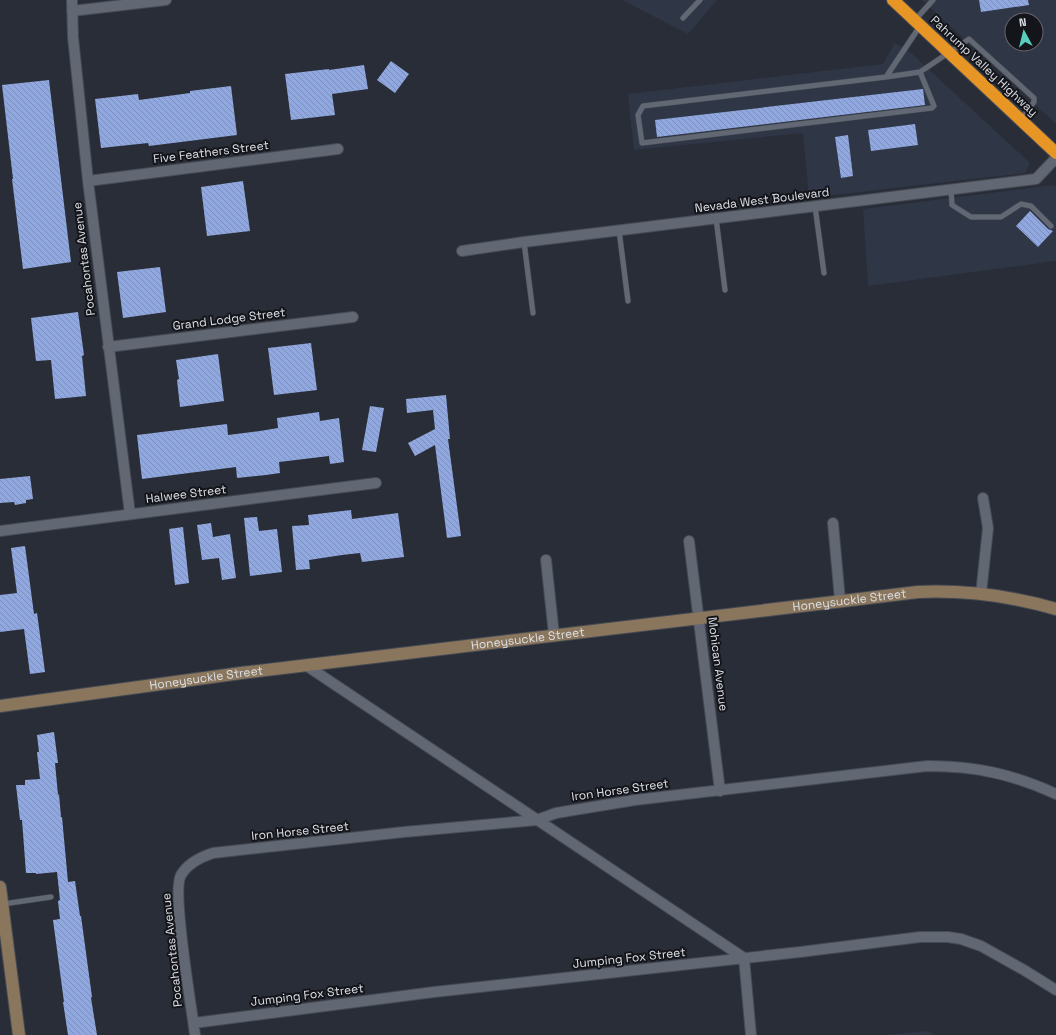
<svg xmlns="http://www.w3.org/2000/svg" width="1056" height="1035" font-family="'Space Grotesk',sans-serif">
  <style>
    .built { fill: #2f3646; fill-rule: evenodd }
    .building { fill: url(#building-back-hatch) }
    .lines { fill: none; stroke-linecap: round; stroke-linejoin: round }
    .lane-casing { stroke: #464a53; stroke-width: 6 }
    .street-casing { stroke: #464a53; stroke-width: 12 }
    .secondary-casing { stroke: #464a53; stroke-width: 14 }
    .highway-casing { stroke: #464a53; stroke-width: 14 }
    .lane { stroke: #626873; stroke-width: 5 }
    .street { stroke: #626873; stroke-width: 10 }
    .secondary { stroke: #8a765c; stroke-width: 12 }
    .highway { stroke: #e79626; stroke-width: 12 }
    .labels { text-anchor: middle; stroke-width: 4; stroke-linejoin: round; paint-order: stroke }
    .street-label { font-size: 12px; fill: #dde0e6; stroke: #13151a }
  </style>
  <defs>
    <pattern id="building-back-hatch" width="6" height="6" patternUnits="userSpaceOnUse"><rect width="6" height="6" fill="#90a8df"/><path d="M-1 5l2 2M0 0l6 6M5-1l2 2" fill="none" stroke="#7c8fb8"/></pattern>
  </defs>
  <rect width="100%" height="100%" fill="#292d37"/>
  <!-- built -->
  <path class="built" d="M622 0H717L688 34Z
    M922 0H1056V124ZM1012 20H1036V44H1012Z
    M895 43 909 51 1030 163 1025 173 809 198 803 133 634 150 628 94 883 64Z
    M1054 185 1056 187V261L868 286 863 209Z
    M927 1031 935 1035H885Z"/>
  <!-- building -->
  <path class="building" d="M979 0H1028L1029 5 981 12Z
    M391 61 409 74 395 93 377 80Z
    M364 65 368 89 332 94 335 115 291 120 285 74 329 69V70Z
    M49 80 71 262 23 269 12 179H13L2 85Z
    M231 86 237 135 149 146 148 143 101 148 95 99 138 94 139 100 190 93V91Z
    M923 89 925 105 657 137 655 120Z
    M915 124 918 145 871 151 868 130Z
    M848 135 853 176 841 178 835 137Z
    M243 181 250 231 207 236 201 187Z
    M1030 211 1048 229 1053 231 1038 247 1016 226Z
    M160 267 166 312 123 318 117 272Z
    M78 312 84 355 82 356 86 396 55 399 51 360 36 361 31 318Z
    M311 343 317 390 274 395 268 348Z
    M218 354 224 401 180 407 177 380 179 379 176 360Z
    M446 395 450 439H448L461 536 447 538 435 445 415 456 408 443 435 429 433 410 407 413 406 399Z
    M370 406 384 408 376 452 362 450Z
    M319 412 320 421 339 418 344 462 330 464 329 456 279 462 280 473 266 475 237 478 236 467 142 479 137 435 227 424 228 435 260 431 278 428 277 418Z
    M30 476 33 499 26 500V503L15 505 14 502 0 503V479Z
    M351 510 352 519 398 513 404 557 362 562 360 553 342 555 309 560 310 569 296 570 292 526 309 525 308 515Z
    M257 517 259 531 277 529 282 572 250 576 244 518Z
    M211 523 213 537 230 534 236 578 222 580 219 558 202 560 197 525Z
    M183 527 189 583 175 585 169 529Z
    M25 546 34 614 37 613 45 672 30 674 24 629 0 632V595L17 593 11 548Z
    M54 732 58 763H55L58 795 59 794 61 817H62L68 882 75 881 80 916H81L92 997 91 998 97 1035H68L63 1002H64L53 920 60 919 58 901 60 900 57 872 36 874V873H26L22 820H20L16 785H25V780L40 779 37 752H39L37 735Z"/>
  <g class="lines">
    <defs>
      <path id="lane" d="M683 18 700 0
        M915 20 933 0
        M920 72 934 106 932 108 642 143 638 115 643 106 886 77 920 26
        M886 77 920 72 969 39 1034 98V102L1021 119
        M951 189 952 205 971 217H1001L1021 204 1031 206 1051 226
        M815 206 824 273
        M716 218 725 290
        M619 230 628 301
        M524 242 533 313
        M3 904 51 897"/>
      <path id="street" d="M72 0 73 37 88 181 130 514
        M72 11 166 0
        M88 181 338 149
        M462 251 524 242 1036 179 1056 158
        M108 347 353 317
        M833 523 840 600
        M0 531 376 483
        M689 541 720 791
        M546 560 554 635
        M981 594 988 528 983 498
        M307 666 744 958 751 1035
        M194 1023 434 992 800 952 920 937H948L961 939 981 946 1024 970 1056 990
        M195 1035C192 1009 171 891 181 875 188 863 201 857 213 853L404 832 537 820 556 813 635 800 927 766C976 766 1012 774 1056 794"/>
      <g id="secondary">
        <path id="s1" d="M0 706 241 673 918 592C965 590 1011 596 1056 609"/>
        <path d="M0 887 19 1035"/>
      </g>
      <path id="highway" d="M893 0 1056 153"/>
    </defs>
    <!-- lane casing -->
    <use href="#lane" class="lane-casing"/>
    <!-- street casing -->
    <use href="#street" class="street-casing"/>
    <!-- secondary casing -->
    <use href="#secondary" class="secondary-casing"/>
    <!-- highway casing -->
    <use href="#highway" class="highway-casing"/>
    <!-- lane -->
    <use href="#lane" class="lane"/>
    <!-- street -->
    <use href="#street" class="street"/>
    <!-- secondary -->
    <use href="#secondary" class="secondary"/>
    <!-- highway -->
    <use href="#highway" class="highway"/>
  </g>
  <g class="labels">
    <!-- street labels -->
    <g class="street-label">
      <text transform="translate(984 66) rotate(43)" y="4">Pahrump Valley Highway</text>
      <text transform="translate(211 152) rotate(-7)" y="4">Five Feathers Street</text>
      <text transform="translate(762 200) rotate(-7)" y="4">Nevada West Boulevard</text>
      <text transform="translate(84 259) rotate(-97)" y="4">Pocahontas Avenue</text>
      <text transform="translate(229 319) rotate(-7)" y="4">Grand Lodge Street</text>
      <text transform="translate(186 494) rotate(-7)" y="4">Halwee Street</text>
      <text dy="4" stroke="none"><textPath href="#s1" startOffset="856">Honeysuckle Street</textPath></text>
      <text dy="4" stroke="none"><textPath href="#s1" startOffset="532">Honeysuckle Street</textPath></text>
      <text transform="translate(718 664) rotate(83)" y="4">Mohican Avenue</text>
      <text dy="4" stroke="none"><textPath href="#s1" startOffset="208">Honeysuckle Street</textPath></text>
      <text transform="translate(620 790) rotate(-8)" y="4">Iron Horse Street</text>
      <text transform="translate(300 831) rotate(-6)" y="4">Iron Horse Street</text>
      <text transform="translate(172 950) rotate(-96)" y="4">Pocahontas Avenue</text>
      <text transform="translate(629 958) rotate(-6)" y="4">Jumping Fox Street</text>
      <text transform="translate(307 995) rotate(-7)" y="4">Jumping Fox Street</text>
    </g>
  </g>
  <!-- north arrow -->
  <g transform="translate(1024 32) rotate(353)"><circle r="19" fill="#13151a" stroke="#64666c"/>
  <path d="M0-3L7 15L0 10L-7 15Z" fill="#5acebc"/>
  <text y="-6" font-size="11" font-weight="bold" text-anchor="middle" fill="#dde0e6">N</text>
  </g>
</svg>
